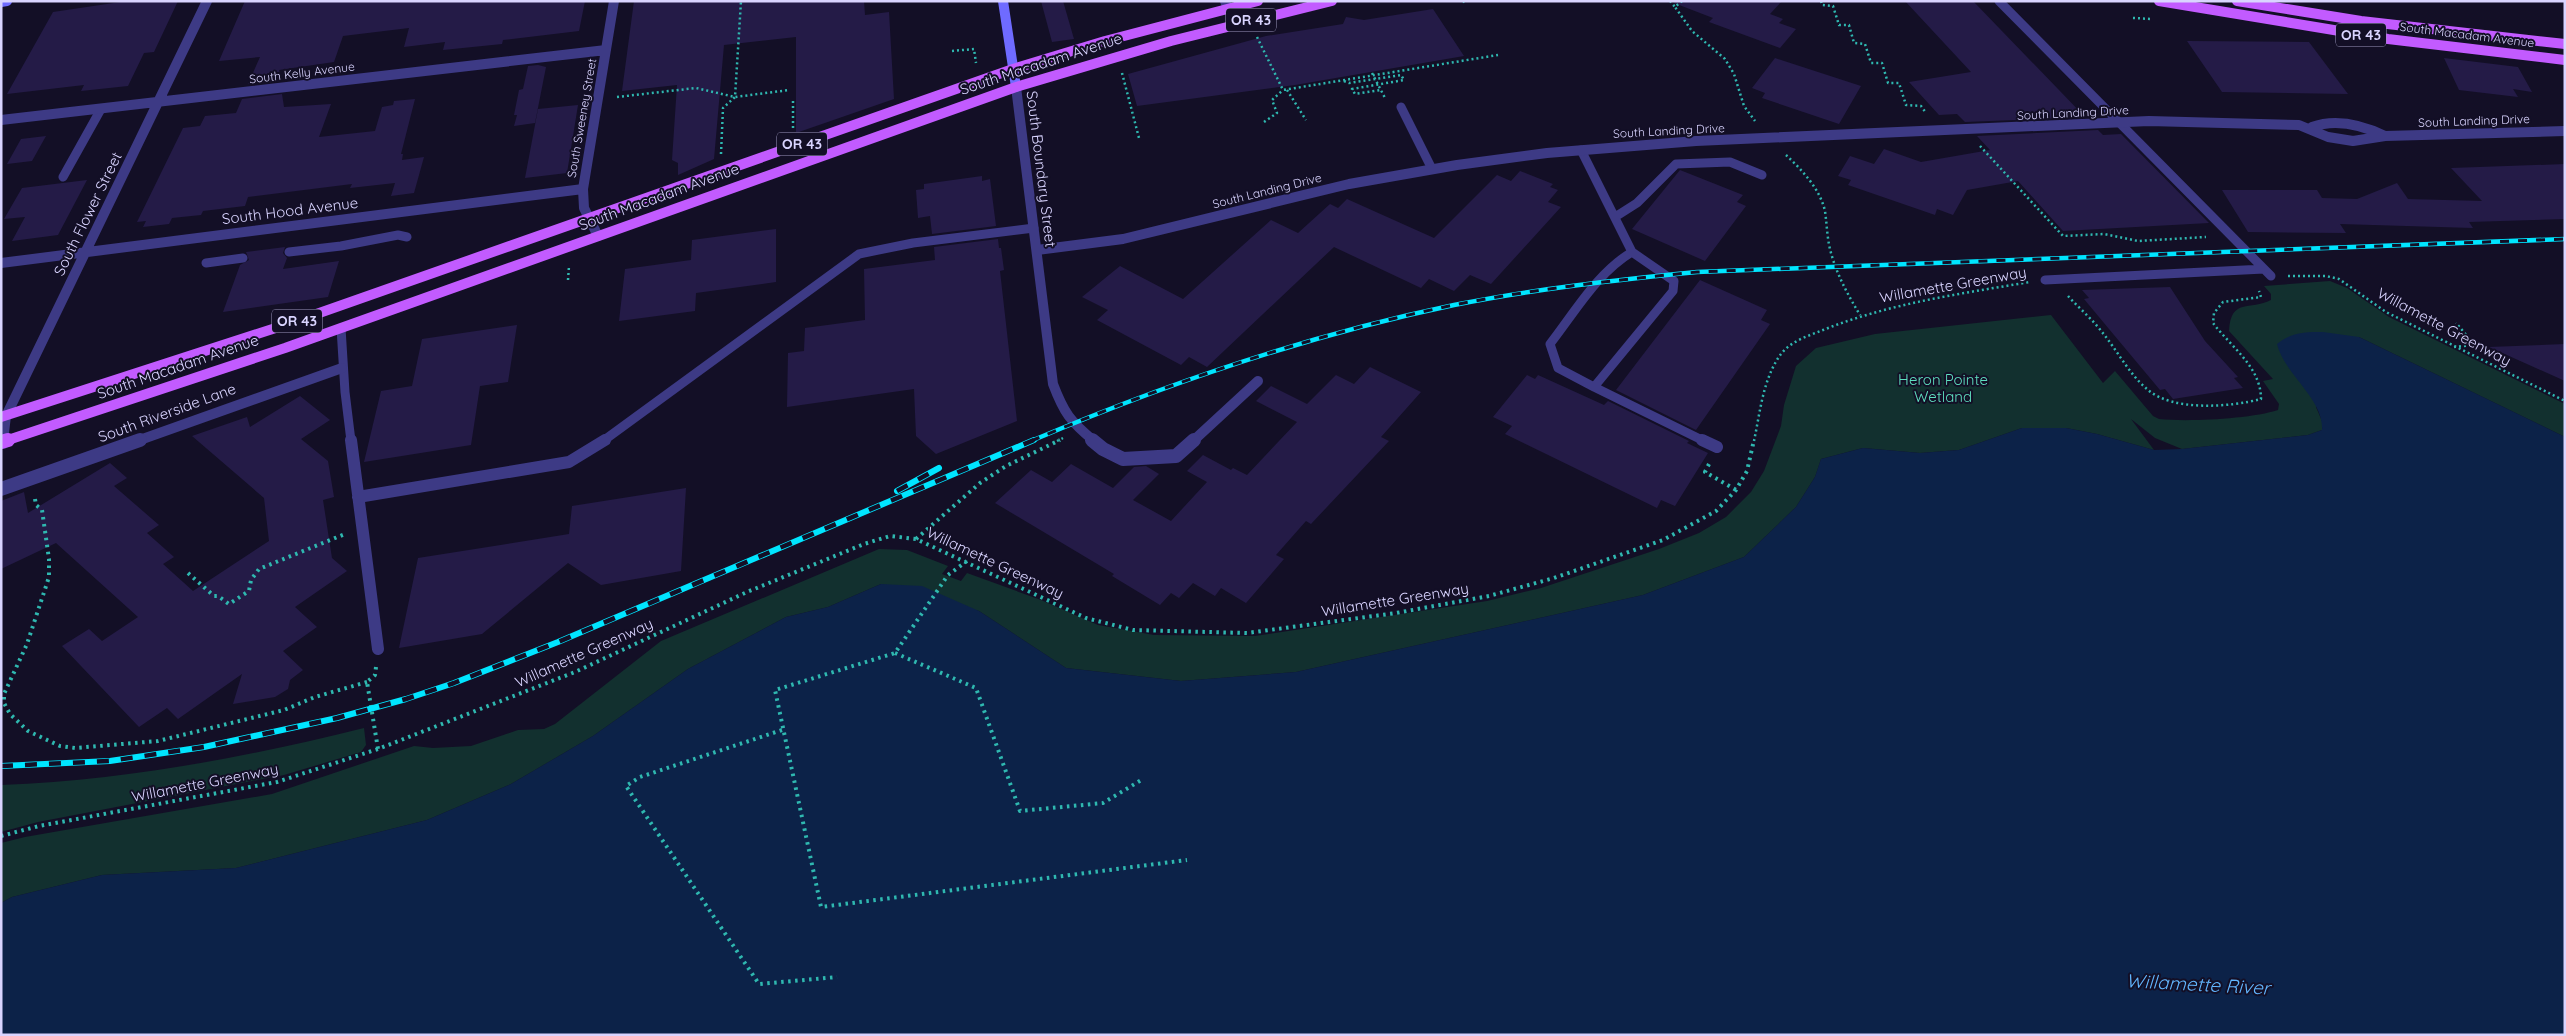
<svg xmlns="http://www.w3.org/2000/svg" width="2566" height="1036" font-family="Quicksand,sans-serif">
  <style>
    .green { fill: #12302f }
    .water { fill: #0c2248 }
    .building { fill: #241b47 }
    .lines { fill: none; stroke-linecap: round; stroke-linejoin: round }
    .path-far1 { stroke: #2fb8b0; stroke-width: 2.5; stroke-dasharray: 2 3; stroke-linecap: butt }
    .path { stroke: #2fb8b0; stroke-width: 4; stroke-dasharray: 2.5 4.5; stroke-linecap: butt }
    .lane-far1 { stroke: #3d3a85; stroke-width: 9 }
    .lane { stroke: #3d3a85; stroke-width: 12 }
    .street-far1 { stroke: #3d3a85; stroke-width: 10 }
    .street { stroke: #3d3a85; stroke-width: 14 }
    .secondary { stroke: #6f6bff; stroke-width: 10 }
    .primary-far1 { stroke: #c25bff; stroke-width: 10 }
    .primary { stroke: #c25bff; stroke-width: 14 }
    .rail-far1-casing { stroke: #00e5ff; stroke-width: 4.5 }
    .rail-casing { stroke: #00e5ff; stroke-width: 6 }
    .rail-far1 { stroke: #130f26; stroke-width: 3; stroke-dasharray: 9; stroke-linecap: butt }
    .rail { stroke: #130f26; stroke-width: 4.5; stroke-dasharray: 12; stroke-linecap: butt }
    .labels { text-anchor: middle; stroke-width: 4; stroke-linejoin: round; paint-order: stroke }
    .far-street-label { font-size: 12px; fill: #d9d4ff; stroke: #130f26 }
    .shield { fill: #130f26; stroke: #9e99be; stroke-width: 1 }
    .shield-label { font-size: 14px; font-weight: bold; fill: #d9d4ff }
    .street-label { font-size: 15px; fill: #d9d4ff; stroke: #130f26 }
    .park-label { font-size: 15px; fill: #5fe0c0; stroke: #130f26 }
    .near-water-label { font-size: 19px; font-style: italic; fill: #62b6ff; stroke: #130f26 }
  </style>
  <rect width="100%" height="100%" fill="#130f26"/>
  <!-- green -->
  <path class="green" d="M2330 281 2347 288 2389 317 2565 404V437L2359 337 2316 407 2322 421V430L2308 435 2182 449 2155 438 2131 419 2154 450 2097 434 2066 428H2022L1959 450 1920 453 1863 448 1821 459 1815 477 1796 507 1744 557 1643 595 1296 672 1181 681 1066 668 979 611 881 584 828 607 786 617 688 669 593 736 511 784 427 820 236 868 102 875 12 897 1 903V843L25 837 272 794 414 746 433 748 471 746 518 730 544 729 555 724 661 641 879 549 907 550 948 566 942 574 961 581 967 573 1041 600 1098 625 1154 635 1255 636 1487 601 1541 588 1659 549 1699 533 1726 517 1751 492 1764 471 1781 426 1784 405 1796 366 1816 348 1875 334 2051 315 2103 383 2115 371 2153 416 2159 419C2187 422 2251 419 2278 410L2279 404 2263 381 2273 379 2229 331C2231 297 2250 311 2271 300V294L2264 286Z
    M364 728 366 745 361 752 284 775 38 822 1 832V785C126 780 243 758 364 728Z"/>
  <!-- water -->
  <path class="water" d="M2323 332 2359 337 2565 437V1035H1V903L12 897 102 875 236 868 427 820 511 784 593 736 688 669 786 617 828 607 881 584 922 586 979 611 1066 668 1181 681 1296 672 1643 595 1744 557 1796 507 1815 477 1821 459 1863 448 1920 453 1959 450 2022 428H2066L2097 434 2154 450 2182 449 2308 435 2322 430C2324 399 2284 374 2277 344 2291 332 2306 332 2323 332Z"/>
  <!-- building -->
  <path class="building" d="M127 1H178L154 52 144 53 128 86 81 91 84 85 7 94 53 12Z
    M245 1H585L579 31 503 40 502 44 443 50 445 42 404 47 409 28 343 36 334 62 279 70 281 81 248 84 260 57 219 61Z
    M634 1H864L865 15 889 12 894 99 796 133V37L724 45 714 159 678 175V163L672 160 677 85 622 91Z
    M1041 1H1063L1074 39 1052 42Z
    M1675 1H1782L1770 14 1783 19 1779 23 1796 29 1780 48 1709 22 1713 18 1674 3Z
    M1905 1H1973L2085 117 1965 122 1957 114 1939 115 1909 82 1971 72Z
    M1433 9 1464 56 1295 85 1137 106 1128 74 1266 36 1343 24 1346 17 1364 20Z
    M2187 41 2309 42 2348 94 2222 92Z
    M1775 58 1861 86 1839 124 1762 98 1765 93 1752 88Z
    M2444 58 2518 67 2532 92 2513 89 2518 97 2459 90Z
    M538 65 546 67 535 123 514 126 517 115H514L519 90 523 89 528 66Z
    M282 94 284 107 331 104 319 137 375 131 382 107 393 105 394 101 415 99 401 154H403L402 160 424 157 414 193 391 196 395 183 350 188 352 184 248 197 245 206 203 211 201 215 172 218 169 224 143 227 146 221 137 222 183 128 200 126 205 116 236 113 242 99Z
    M578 105 567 173 525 178 538 109Z
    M2098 130 2103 135 2121 134 2209 223 2063 231 2018 181 1967 190 1953 215 1937 209 1935 215 1848 185 1851 180 1838 176 1850 156 1874 164 1884 149 1921 162 1990 150 1977 136Z
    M46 136 32 161 7 164 21 139Z
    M2565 164V219L2469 222 2473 228 2340 224 2346 233 2248 232 2222 190H2317L2322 198 2357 199 2397 183 2408 199 2482 201 2451 168Z
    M1680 170 1743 195 1737 202 1746 206 1705 261 1632 229Z
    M1520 171 1553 184 1550 187 1558 190 1548 202 1561 207 1491 284 1470 275 1454 291 1429 279 1421 288 1334 247 1207 367 1189 357 1181 365 1097 320 1108 310 1082 297 1120 266 1183 299 1271 220 1298 233 1330 204 1338 208 1347 199 1434 238 1497 175 1511 181Z
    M982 176V181L990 179 996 226 932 234 930 216 918 218 916 190 924 189V184Z
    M87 180 58 235 12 241 25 217 4 219 22 188Z
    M776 229V282L696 293 695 311 619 321 625 269 691 260 692 240Z
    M998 239 999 248H1001L1004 270 1000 271 1017 421 936 454 916 436 914 389 787 407 788 353 804 351 805 328 865 320 864 269 935 260 934 247Z
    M285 247 283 253 287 258 283 269 339 261 328 297 223 312 240 265 249 260 246 252Z
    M1700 280 1767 310 1761 320 1770 324 1696 430 1616 390Z
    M2170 287 2205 341 2238 377 2234 378 2243 388 2173 399 2165 389 2160 390 2114 335 2084 299 2089 298 2082 290Z
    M517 325 508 382 480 386 471 445 364 462 381 391 412 386 422 339Z
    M2565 344V381L2489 347Z
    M1370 367 1421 392 1381 437 1389 441 1311 524 1306 521 1276 555 1284 559 1246 603 1221 588 1215 596 1193 583 1179 598 1171 593 1160 605 1112 576 1114 574 995 503 1031 470 1052 482 1071 464 1113 488 1134 467 1146 466 1159 474 1133 500 1171 521 1207 482 1187 471 1203 455 1231 470 1233 468 1247 475 1297 422 1256 401 1271 386 1307 404 1336 375 1354 384Z
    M1527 375 1535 379 1538 375 1604 405 1608 401 1689 441 1687 443 1708 453 1675 506 1661 500 1657 508 1505 434 1512 426 1493 417Z
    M300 396 330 420 301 439 328 461 334 497 323 500 332 558 347 571 295 607 317 627 283 651 303 670 290 680 288 689 275 697 233 704 242 674 178 719 167 708 139 727 62 646 89 629 102 641 138 617 56 543 1 569V501L24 492 28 513 110 463 127 478 114 486 159 525 147 533 174 557 163 564 193 591 269 541 264 498 192 436 247 417 250 427Z
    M686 488 681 571 601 585 568 563 482 634 399 648 418 558 569 534 572 506Z"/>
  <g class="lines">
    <!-- path-far1 -->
    <path class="path-far1" d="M1463 1 1467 4
      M1670 1 1675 7
      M1682 1 1675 7 1692 31 1725 59 1734 74 1744 106 1755 121
      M1821 1 1822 5 1833 6 1839 25H1849L1854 43 1865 44 1871 63H1882L1888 83H1899L1906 105 1921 106 1926 113
      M2133 18 2152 19
      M1257 37 1283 90 1498 55
      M952 51 974 49 976 63
      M1122 73 1139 138
      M1372 73 1385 98
      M1344 81 1349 83 1401 75 1404 80 1352 89 1355 94 1381 90
      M1287 90 1306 120
      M617 97 696 88 735 97 789 90
      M793 101V129
      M1264 122 1277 113 1272 100 1283 90
      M1980 146 2063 236 2104 234 2138 241 2206 237
      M721 154 723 108 735 97 741 1
      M1786 155C1802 170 1820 189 1825 211 1827 225 1827 239 1831 253 1837 275 1848 295 1860 315
      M2288 276H2326L2339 279 2386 312 2565 401
      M568 280 569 266
      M2068 296C2079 308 2092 319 2102 332 2117 350 2129 374 2147 389 2172 412 2231 407 2261 399 2261 367 2231 347 2213 323L2214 313 2223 302 2261 297 2259 291
      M2454 347 2475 345 2456 323
      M1057 441 1063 438
      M1754 441C1760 413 1763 378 1781 354 1791 341 1808 336 1823 330 1891 303 1959 294 2030 282"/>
    <!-- path -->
    <path class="path" d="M1709 464 1705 472 1736 490
      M35 499 36 505 42 510 49 559V577L27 644 4 694V703L10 714 28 731 60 746 75 748 158 741 284 710 315 697 367 682
      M916 539 980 483 1006 466 1060 440
      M967 561 948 575 895 653 775 690 821 907 1187 860
      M188 573 214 596H218L229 604 249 591 251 580 259 569 345 534
      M895 653 976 688 1020 811 1103 803 1143 779
      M376 667 375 675 367 682 378 749
      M782 730 640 777 626 786 759 984 837 977
      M1 836 39 826 277 782 378 749 575 672 747 592 864 544 890 536 916 539 1086 618 1133 630 1247 633 1396 613 1489 596 1554 578 1663 540 1716 511 1736 490 1747 471 1754 440"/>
    <!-- lane-far1 -->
    <path class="lane-far1" d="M1999 1 2271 276
      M1401 107 1432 169
      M1581 150 1632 252
      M63 177 101 109
      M1615 217 1637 203 1676 164 1730 162 1762 175
      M289 252 341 246 398 235 407 237
      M1632 252 1674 281 1673 291 1594 387 1558 368 1550 344C1575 312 1597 273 1632 252Z
      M206 263 243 258
      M2045 280 2264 269
      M341 328 345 392 351 441
      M1594 387 1704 441
      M603 441 859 254 913 243 1034 228"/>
    <!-- lane -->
    <path class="lane" d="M351 440 378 649
      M1702 440 1717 447
      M358 497 569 462 605 440"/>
    <!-- street-far1 -->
    <path class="street-far1" d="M1225 1 1228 9
      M1016 87 1053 384C1064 413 1070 421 1094 441
      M1 120 606 50
      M2312 127C2337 118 2362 125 2385 136
      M598 236 584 208 583 189 614 1
      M1037 250 1123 239 1349 184 1457 165 1547 153 1696 141 2149 121 2299 125 2328 137 2353 141 2385 136 2565 131
      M1 263 583 189
      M3 441 6 416 207 1
      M137 441 342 368
      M1193 441 1258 381"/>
    <!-- street -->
    <path class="street" d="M1092 440 1103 449 1123 459 1176 456 1194 440
      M3 442V440
      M1 489 140 440"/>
    <!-- secondary -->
    <path class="secondary" d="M1003 1 1016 87
      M1 2 7 1"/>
    <!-- primary-far1 -->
    <path class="primary-far1" d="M2159 1 2388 39 2565 60
      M2237 1 2361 21 2565 44
      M1 417 288 324 1013 69 1105 41 1258 1
      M5 441 285 348 1016 87 1171 41 1332 1"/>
    <!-- primary -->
    <path class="primary" d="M1 442 8 440"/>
    <defs>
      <path id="rail-far1" d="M1031 441C1168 383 1309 335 1454 305 1534 289 1616 280 1697 272L2565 239"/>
      <path id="rail" d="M897 491 939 468
        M1 766 110 761 204 747 337 718 406 699 454 683 558 642 1034 440"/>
    </defs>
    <!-- rail-far1 casing -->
    <use href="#rail-far1" class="rail-far1-casing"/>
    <!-- rail casing -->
    <use href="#rail" class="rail-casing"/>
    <!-- rail-far1 -->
    <use href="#rail-far1" class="rail-far1"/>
    <!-- rail -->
    <use href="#rail" class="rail"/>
  </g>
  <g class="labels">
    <!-- far-street labels -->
    <g class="far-street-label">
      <text transform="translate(2467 35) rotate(7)" y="4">South Macadam Avenue</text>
      <text transform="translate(302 73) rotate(-7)" y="4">South Kelly Avenue</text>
      <text transform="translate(2073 113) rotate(-3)" y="4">South Landing Drive</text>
      <text transform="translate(582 118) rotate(-80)" y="4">South Sweeney Street</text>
      <text transform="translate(2474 121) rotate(-2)" y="4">South Landing Drive</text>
      <text transform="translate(1669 131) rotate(-3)" y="4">South Landing Drive</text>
      <text transform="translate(1267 191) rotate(-14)" y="4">South Landing Drive</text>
    </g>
    <!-- shield labels -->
    <g class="shield">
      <rect x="1226" y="8.5" width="50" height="23" rx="4"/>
      <rect x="2336" y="23.5" width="50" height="23" rx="4"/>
      <rect x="777" y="132.5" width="50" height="23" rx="4"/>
      <rect x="272" y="309.5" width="50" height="23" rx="4"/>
    </g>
    <g class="shield-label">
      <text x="1251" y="25">OR 43</text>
      <text x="2361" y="40">OR 43</text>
      <text x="802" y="149">OR 43</text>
      <text x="297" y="326">OR 43</text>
    </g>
    <!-- street labels -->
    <g class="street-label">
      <text transform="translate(1041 64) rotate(-18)" y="5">South Macadam Avenue</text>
      <text transform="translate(1041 169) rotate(83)" y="5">South Boundary Street</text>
      <text transform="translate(659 197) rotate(-20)" y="5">South Macadam Avenue</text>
      <text transform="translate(290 211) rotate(-7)" y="5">South Hood Avenue</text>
      <text transform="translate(88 214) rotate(-64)" y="5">South Flower Street</text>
      <text transform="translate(1953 285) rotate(-10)" y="5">Willamette Greenway</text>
      <text transform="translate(2444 327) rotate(28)" y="5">Willamette Greenway</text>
      <text transform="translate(178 367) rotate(-19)" y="5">South Macadam Avenue</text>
      <text transform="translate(167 413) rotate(-20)" y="5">South Riverside Lane</text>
      <text transform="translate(995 563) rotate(25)" y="5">Willamette Greenway</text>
      <text transform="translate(1395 600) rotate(-9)" y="5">Willamette Greenway</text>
      <text transform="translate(584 653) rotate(-24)" y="5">Willamette Greenway</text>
      <text transform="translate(205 783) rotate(-11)" y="5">Willamette Greenway</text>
    </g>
    <!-- park labels -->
    <g class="park-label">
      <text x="1943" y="385">Heron Pointe<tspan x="1943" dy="17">Wetland</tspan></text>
    </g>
    <!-- near-water labels -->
    <g class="near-water-label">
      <text transform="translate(2198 984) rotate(3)" y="7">Willamette River</text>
    </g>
  </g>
  <!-- border -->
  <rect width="2566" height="1036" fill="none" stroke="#d9d4ff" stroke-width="5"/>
</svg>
